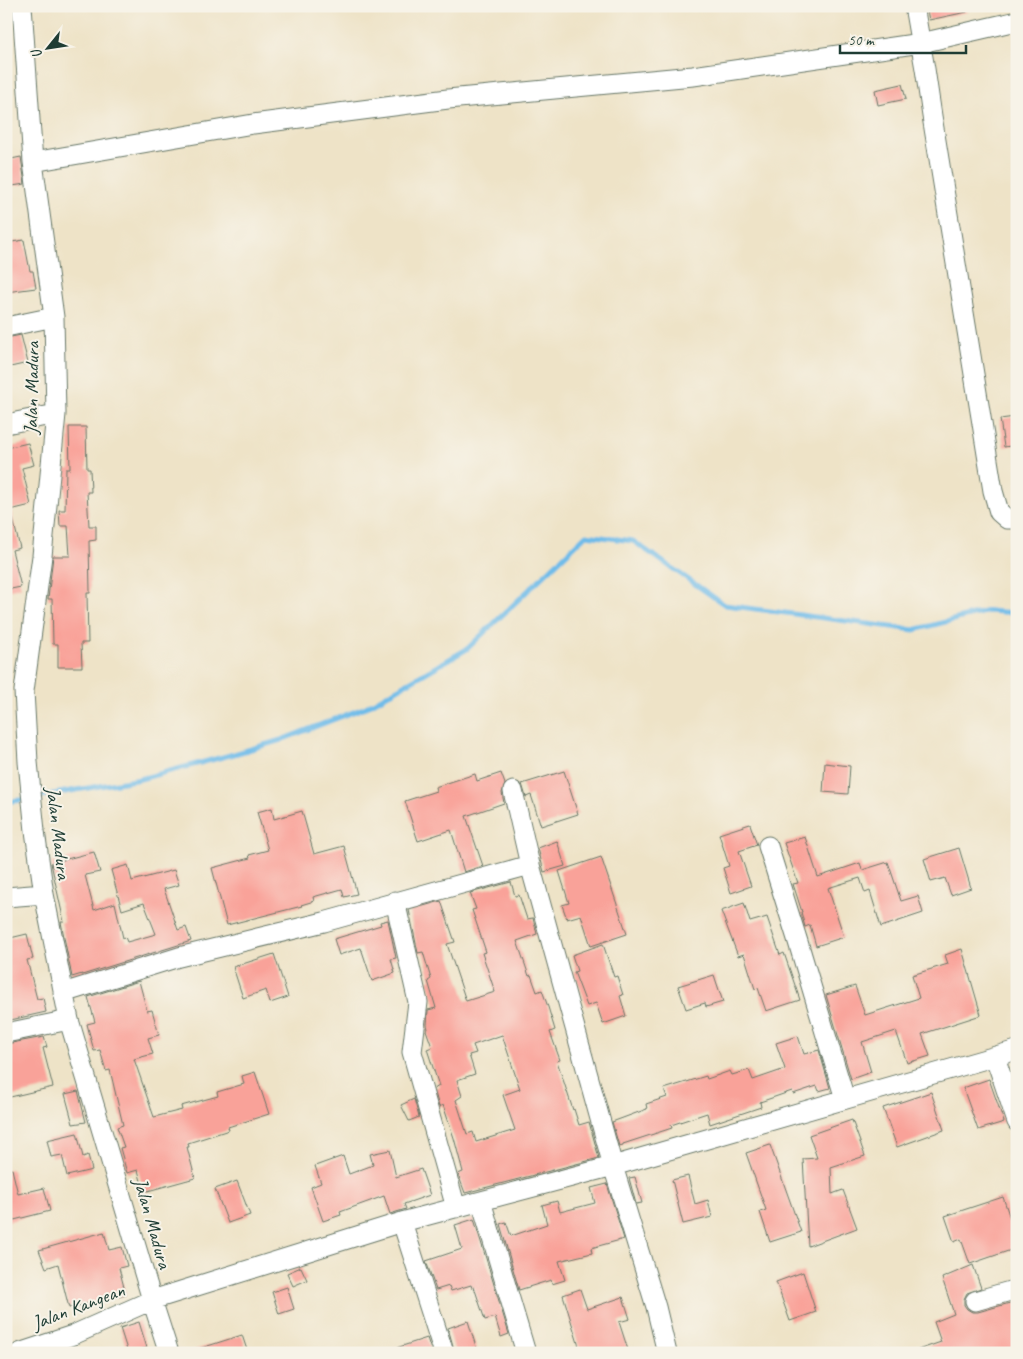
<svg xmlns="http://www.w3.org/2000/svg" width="1023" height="1359" font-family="Caveat,sans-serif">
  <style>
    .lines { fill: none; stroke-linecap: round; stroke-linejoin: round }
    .stream { stroke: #6fbce9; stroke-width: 5 }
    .building { fill: #f9a299; fill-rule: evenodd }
    .minor-casing { stroke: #677767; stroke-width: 21 }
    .minor { stroke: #fff; stroke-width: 19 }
    .labels { text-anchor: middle; stroke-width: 4; stroke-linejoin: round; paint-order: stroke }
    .street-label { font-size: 20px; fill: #1f3d34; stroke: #f7f3e8 }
  </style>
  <rect width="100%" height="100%" fill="#f7f3e8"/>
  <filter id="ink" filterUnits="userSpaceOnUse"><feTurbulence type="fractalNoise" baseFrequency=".02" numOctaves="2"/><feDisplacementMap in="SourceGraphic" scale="10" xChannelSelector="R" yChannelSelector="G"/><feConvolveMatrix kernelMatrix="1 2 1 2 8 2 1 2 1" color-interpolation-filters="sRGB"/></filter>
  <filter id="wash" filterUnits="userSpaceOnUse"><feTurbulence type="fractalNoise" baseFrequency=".0096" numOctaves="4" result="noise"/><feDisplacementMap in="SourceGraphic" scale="20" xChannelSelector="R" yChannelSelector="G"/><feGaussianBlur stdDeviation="1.12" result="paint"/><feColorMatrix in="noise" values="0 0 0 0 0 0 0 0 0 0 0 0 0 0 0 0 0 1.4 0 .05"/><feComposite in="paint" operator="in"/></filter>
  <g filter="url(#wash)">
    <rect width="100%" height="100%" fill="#eee3c7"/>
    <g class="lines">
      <!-- stream -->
      <path class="stream" d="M36 797 140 779 234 754 281 740 366 707 467 649 586 535 633 541 725 605 914 630 988 611 1017 613
        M6 802 28 799"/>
    </g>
    <g id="blocks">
      <!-- building -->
      <path class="building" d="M926 6H967V12L929 20Z
        M902 84 906 99 878 105 875 90Z
        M21 157 25 184 6 187V160Z
        M24 240 30 271H33L36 288 6 292V243Z
        M21 335 28 363 6 368V338Z
        M1015 417 1017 445 1004 447 1000 419Z
        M69 427H86L87 469H90L91 492H87L89 526H96V540L89 541 90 593H87L88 643H81L82 667H58V644H53L52 599H48L53 556H70L68 526H60L59 510H65L66 469H70Z
        M28 443 34 465 22 468 31 505 6 511V448Z
        M11 511 20 548 12 550 21 587 6 590V512Z
        M825 763 850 766 848 794 823 792Z
        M564 771 578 814 541 826 531 795 526 797 522 784Z
        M501 773 505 784 502 793 504 803 466 816 483 866 464 872 451 830 418 841 405 801 436 791 435 787 475 774 477 781Z
        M272 808 274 819 302 811 314 854 344 846 357 894 344 897 342 889 313 897 314 901 301 905 302 906 227 925 212 868 250 858 249 855 268 850 257 812Z
        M750 824 757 845 739 851 751 886 731 893 723 868 729 866 719 834Z
        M805 837 818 877 860 863 862 870 888 862 901 901 918 896 923 913 881 927 870 891 865 893 860 878 828 888 844 937 816 946 810 925 805 927 801 912H802L793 884 798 883 784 843Z
        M557 841 565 866 544 872 538 848Z
        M959 848 971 888 951 895 945 878 931 882 924 859Z
        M94 852 100 872 85 875 94 910 115 903 123 938 125 937 127 942 156 934 144 903 122 910 111 870 128 865 132 881 174 870 179 885 164 889 178 930 186 927 191 941 82 975V974L72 977 61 922H64L51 863Z
        M601 857 627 934 591 946 581 915 567 919 562 905 569 903 559 871Z
        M511 882 515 896 519 895 527 919 533 918 537 934 517 941 529 976 531 975 537 992 542 990 548 1007 555 1030 550 1032 560 1060 557 1061 573 1110 574 1109 579 1125 589 1122 599 1158 465 1193 458 1174 463 1172 454 1138 443 1105 439 1107 434 1089 439 1086 427 1049 432 1047 426 1030 428 1029 427 1025 428 1010 436 1008 428 981 431 979 423 952 418 953 409 910 441 901 455 942 447 944 466 1001 495 992 482 953 486 952 472 910 476 909 470 893ZM502 1035 520 1089 503 1095 515 1130 476 1142 473 1132 467 1134 456 1100 462 1096 457 1080 475 1074 469 1055 476 1053 473 1045Z
        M744 903 750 922 767 917 780 955 784 953 800 1000 766 1011 758 988 755 989 744 954 738 956 721 911Z
        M388 920 396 958 391 959 395 973 372 981 361 948 339 955 334 939 381 925 380 922Z
        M27 934 33 959 27 960 37 999 43 998 46 1012 6 1021V939Z
        M603 944 614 977 617 976 623 995 620 996 626 1016 603 1024 596 1003 587 1006 574 972 577 971 572 955Z
        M962 949 981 1015 922 1034 930 1056 907 1063 896 1031 862 1042 871 1072 851 1079 826 995 855 986 865 1015 919 998 912 975 948 964 945 955Z
        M274 954 288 997 270 1003 266 990 243 998 233 967Z
        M714 975 723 1002 706 1007 705 1003 686 1009 678 986Z
        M139 981 147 1011 152 1010 159 1035 148 1038 153 1054 134 1059 154 1117 182 1110 181 1106 218 1096 217 1092 244 1084 242 1076 255 1072 269 1114 228 1127 229 1130 188 1143 189 1147H187L195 1178 144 1192 138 1170 127 1173 120 1148 124 1147 117 1127 123 1125 110 1070 106 1071 100 1050 94 1051 87 1024 95 1022 88 997Z
        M798 1036 804 1054 819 1050 830 1088 819 1091 817 1086 793 1094 792 1091 760 1102 761 1107 710 1124 707 1113 671 1125 672 1128 623 1144V1145L619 1146 612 1122 647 1109 646 1104 667 1097 664 1089 706 1076 707 1079 730 1071 732 1075 749 1070 753 1080 785 1069 776 1043Z
        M44 1037 47 1047 43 1048 53 1087 6 1098V1044Z
        M989 1079 1004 1122 978 1130 963 1088Z
        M78 1091 86 1122 73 1124 65 1094Z
        M931 1092 944 1130 897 1147 883 1108Z
        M414 1099 419 1117 409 1121 401 1105Z
        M852 1120 865 1156 831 1167 832 1194 843 1190 857 1228 808 1246 803 1159 817 1158 809 1135Z
        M77 1133 83 1157 88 1155 92 1170 67 1176 62 1155 51 1157 47 1140Z
        M770 1145 801 1232 770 1242 760 1212 766 1210 746 1153Z
        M390 1150 396 1177 421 1169 430 1195 404 1204 406 1209 390 1214 384 1196 340 1212 341 1215 323 1221 311 1187 321 1183 315 1166 343 1156 349 1174 373 1165 370 1154Z
        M12 1169 18 1194 44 1188 50 1211 6 1222V1170Z
        M688 1176 695 1204 708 1200 712 1217 683 1224 672 1180Z
        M635 1177 642 1203 636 1204 629 1178Z
        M237 1181 250 1215 228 1223 215 1189Z
        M607 1184 624 1239 591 1248 592 1253 559 1261 565 1280 552 1284 551 1280 519 1290 500 1224 506 1222 511 1236 547 1224 542 1205 557 1201 560 1212 595 1203 591 1188Z
        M1003 1197 1011 1221 1017 1219V1248L970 1264 961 1239 954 1242 945 1216Z
        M474 1219 509 1334 501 1337 495 1317 485 1320 474 1287 472 1288 471 1285 451 1291 449 1286 436 1290 426 1261 462 1249 455 1225Z
        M104 1232 109 1250 122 1247 127 1266 119 1268 126 1295 69 1308 58 1264 46 1268 39 1250Z
        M973 1265 981 1288 967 1293 964 1299V1305L967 1309 972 1312H978L1017 1301V1348L1004 1353H915V1351L941 1342 934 1322 954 1314 942 1278Z
        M301 1267 307 1280 293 1286 287 1273Z
        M803 1272 816 1312 790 1321 776 1282Z
        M287 1287 294 1309 279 1314 272 1292Z
        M580 1289 587 1309 623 1297 630 1319 619 1322 629 1353H581L563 1295Z
        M468 1321 478 1353H455L448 1328Z
        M139 1322 147 1348 128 1353 120 1328Z
        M242 1335 248 1353H196L195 1350Z
        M427 1338 432 1353H391L390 1350Z"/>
    </g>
  </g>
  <g filter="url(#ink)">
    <use href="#blocks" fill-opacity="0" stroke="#677767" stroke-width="1"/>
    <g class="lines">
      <defs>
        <path id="minor" d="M22 6 33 162 54 317 56 414 42 556 24 691 28 762 35 831 44 894 69 1020 152 1300 169 1353
          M914 6 925 69 932 116 993 491 999 512 1007 519H1017
          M33 162 253 124 448 99 693 76 921 43 1017 21
          M6 327 54 317
          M6 424 56 414
          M513 791 530 865 613 1166 656 1307 667 1353
          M768 846 798 942 845 1099
          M6 897 44 894
          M395 901 418 1002 412 1052 456 1208
          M63 993 179 957 324 922 530 865
          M6 1033 69 1020
          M995 1057 1017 1122
          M481 1201 526 1353
          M402 1222 444 1353
          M975 1301 1017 1289
          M19 1353 73 1335 152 1300 402 1222 613 1166 1017 1050"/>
      </defs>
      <!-- minor casing -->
      <use href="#minor" class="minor-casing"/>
      <!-- minor -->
      <use href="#minor" class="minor"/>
    </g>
  </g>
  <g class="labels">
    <!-- street labels -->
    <g class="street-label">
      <text transform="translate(31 388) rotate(-89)" y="7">Jalan Madura</text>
      <text transform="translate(59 833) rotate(83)" y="7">Jalan Madura</text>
      <text transform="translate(153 1223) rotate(74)" y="7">Jalan Madura</text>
      <text transform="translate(78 1306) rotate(-21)" y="7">Jalan Kangean</text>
    </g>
  </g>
  <!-- margin -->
  <rect width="1023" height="1359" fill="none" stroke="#f7f3e8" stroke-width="25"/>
  <!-- north arrow -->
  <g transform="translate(48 48) rotate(240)" stroke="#f7f3e8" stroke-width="4" paint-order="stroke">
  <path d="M0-4L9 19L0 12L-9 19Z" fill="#1f3d34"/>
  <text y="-8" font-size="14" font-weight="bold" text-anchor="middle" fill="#1f3d34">U</text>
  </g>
  <!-- scale -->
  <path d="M840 45v8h126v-8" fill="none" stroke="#1f3d34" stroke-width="2.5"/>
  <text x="848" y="45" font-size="15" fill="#1f3d34" stroke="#f7f3e8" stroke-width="4" paint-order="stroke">50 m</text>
</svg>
